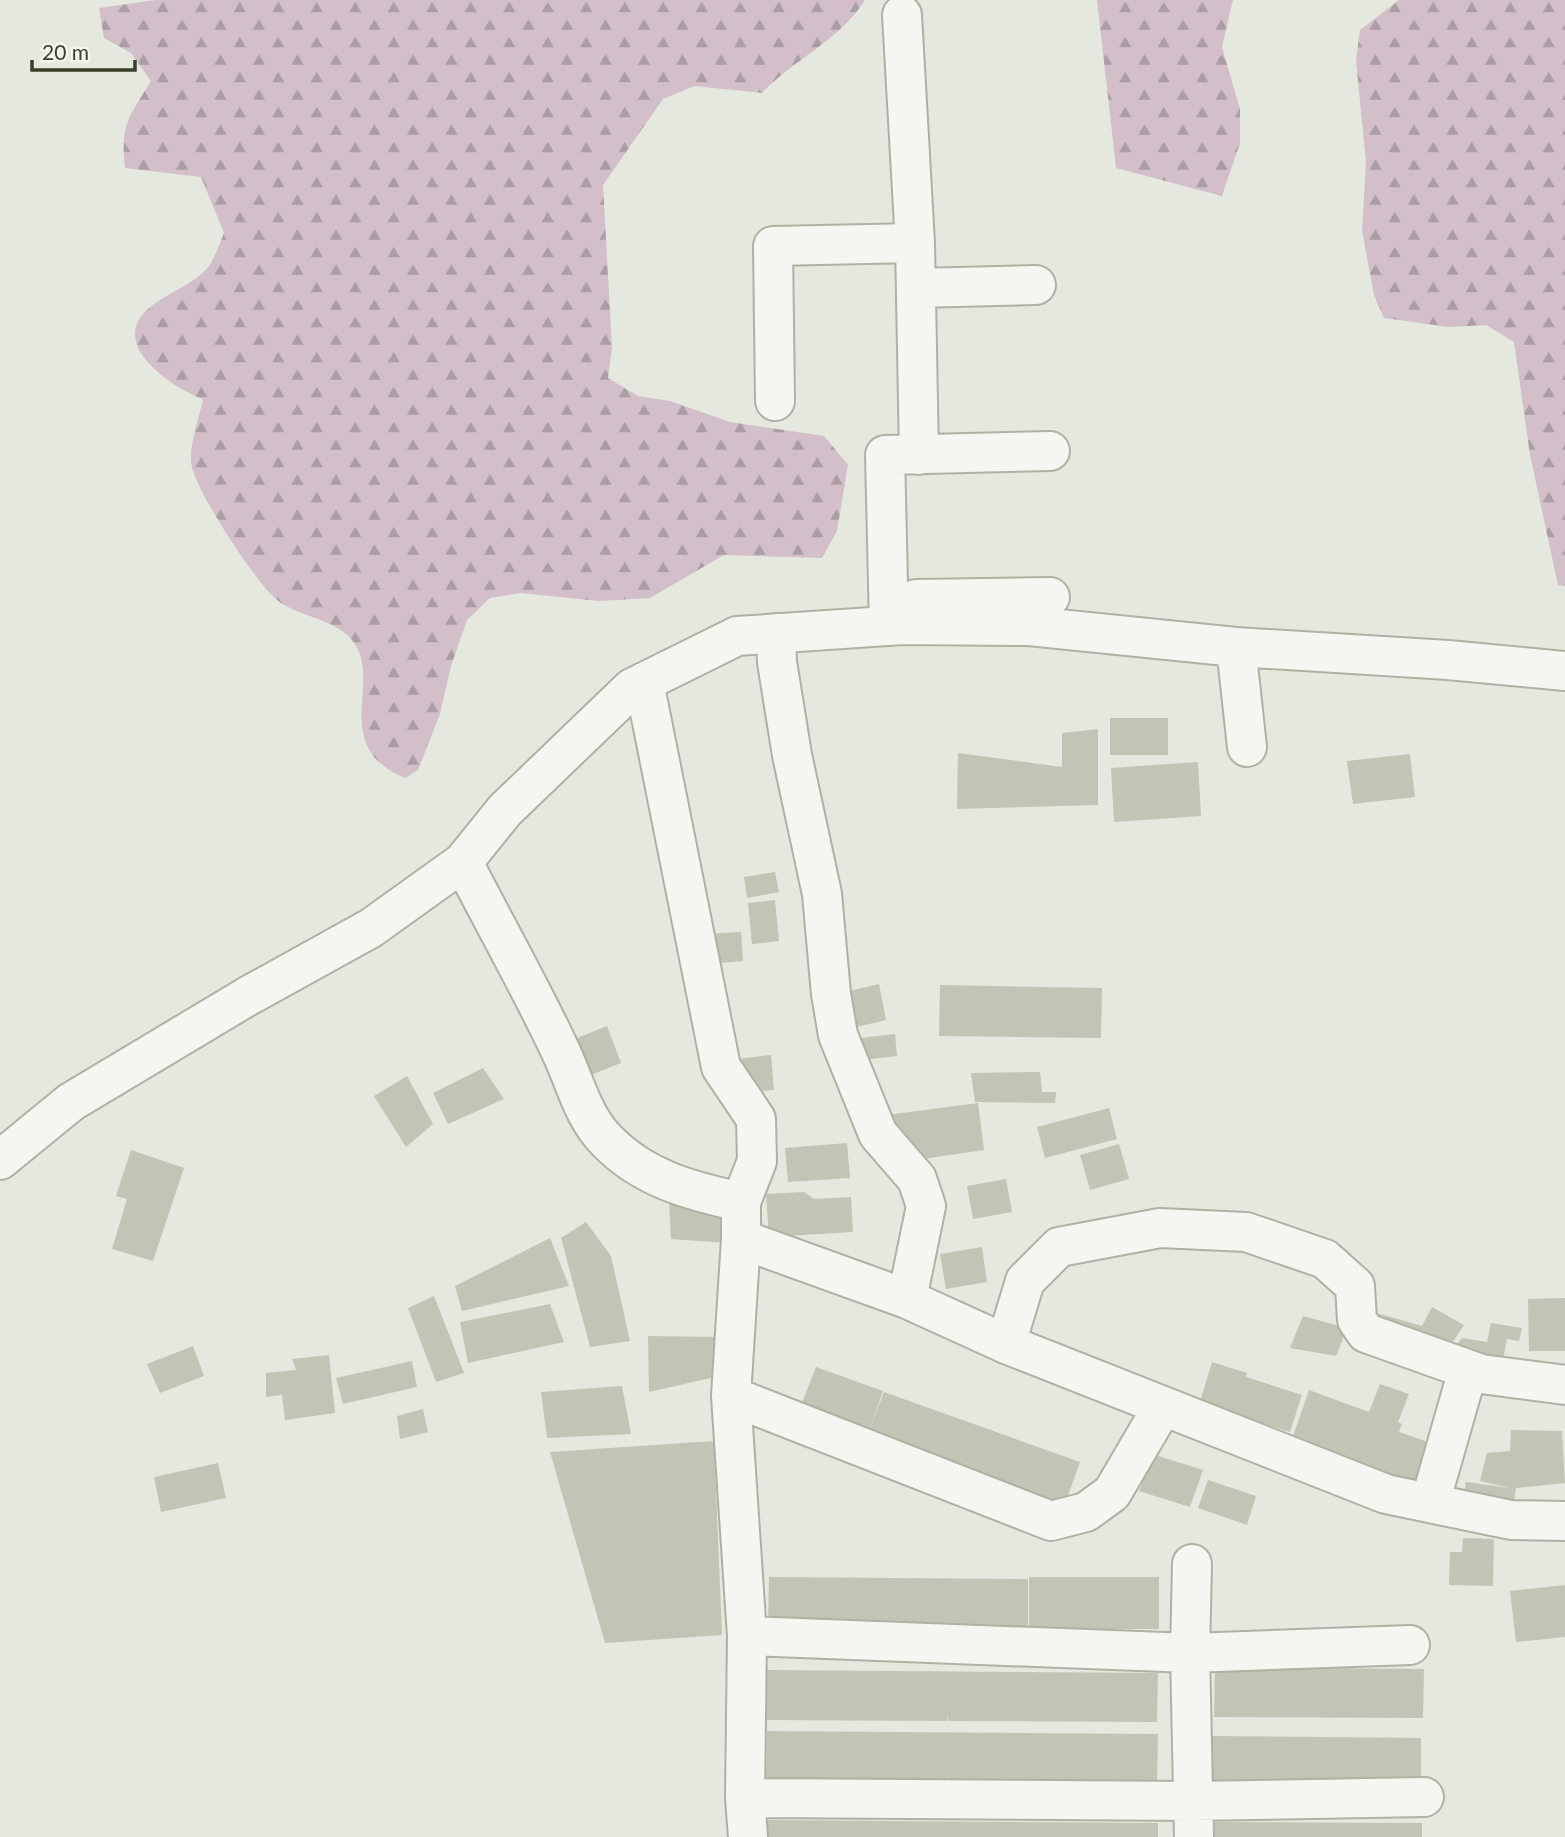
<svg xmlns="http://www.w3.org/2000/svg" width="1565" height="1837" font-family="Lato,sans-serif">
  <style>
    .forest { fill: url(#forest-firs) }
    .building { fill: #c0c5b5 }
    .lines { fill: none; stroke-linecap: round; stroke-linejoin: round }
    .minor-casing { stroke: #aeb2a3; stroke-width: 42 }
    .minor { stroke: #f5f6f1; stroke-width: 38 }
  </style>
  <defs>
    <pattern id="forest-firs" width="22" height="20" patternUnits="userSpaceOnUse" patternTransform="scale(1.75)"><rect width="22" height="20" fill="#d2bfca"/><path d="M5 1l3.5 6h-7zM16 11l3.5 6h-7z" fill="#ab9da4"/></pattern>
  </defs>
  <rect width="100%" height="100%" fill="#e5e8de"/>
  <!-- forest -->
  <path class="forest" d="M156 0H865C839 41 794 59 762 93L694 86 663 99 603 185 612 347 608 378 638 396 670 401 730 422 824 436 848 465 837 531 822 558 724 555 650 598 599 601 521 593 490 598 467 620 451 666 440 714 418 770 405 778C327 745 385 680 352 640 334 618 298 617 277 600 257 584 192 487 191 461 190 442 199 418 203 399 177 390 114 350 142 315 160 294 196 286 211 263 216 254 220 243 224 233L201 177 125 168C120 124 129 117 151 81L131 53 104 38 99 8Z
    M1097 0H1233L1222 47 1240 109V143L1222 196 1116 168Z
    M1399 0H1565V586L1558 585 1530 455 1514 342 1486 325 1449 327 1384 318 1374 295 1362 231 1366 162 1356 61 1360 30Z"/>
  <!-- building -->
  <path class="building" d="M1110 718H1168V755H1110Z
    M1098 729V805L957 809 958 753 1062 767V733Z
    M1410 754 1415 797 1353 804 1347 761Z
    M1198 762 1201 816 1114 822 1111 768Z
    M775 872 779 892 747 898 744 877Z
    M775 900 779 941 752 944 748 903Z
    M741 932 743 961 709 964 707 934Z
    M879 984 886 1020 844 1030 836 994Z
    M940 985 1102 988 1101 1038 939 1036Z
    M607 1026 621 1063 586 1077 572 1040Z
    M895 1034 897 1056 863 1060 861 1038Z
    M771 1055 774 1090 751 1092 737 1059Z
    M483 1068 504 1099 448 1124 433 1093Z
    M1040 1072 1042 1092H1056L1055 1103 975 1102 971 1073Z
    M407 1076 433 1124 406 1147 374 1096Z
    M978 1103 984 1150 909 1161 887 1115Z
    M1109 1108 1117 1139 1045 1158 1037 1127Z
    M847 1143 850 1178 788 1182 785 1148Z
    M1119 1144 1129 1179 1090 1190 1080 1155Z
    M131 1150 184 1168 153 1261 112 1249 127 1199 116 1196Z
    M1006 1179 1012 1212 973 1219 967 1186Z
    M804 1192 814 1199 851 1197 853 1232 769 1237 766 1194Z
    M669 1200 728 1212V1243L671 1239Z
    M586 1222 611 1256 630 1341 590 1347 561 1238Z
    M550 1238 569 1286 462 1311 455 1286Z
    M982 1247 987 1282 946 1289 940 1254Z
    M434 1296 464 1373 436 1382 408 1308Z
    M1565 1298V1351H1529L1528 1299Z
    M550 1304 564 1342 468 1363 460 1322Z
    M1432 1307 1464 1325 1443 1357 1366 1310 1422 1326Z
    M1303 1316 1347 1328 1336 1356 1290 1348Z
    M1491 1323 1522 1328 1519 1341 1507 1339 1503 1360 1451 1351 1462 1338 1487 1342Z
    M648 1336 716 1337 715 1377 649 1392Z
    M193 1346 204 1376 160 1393 147 1364Z
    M329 1355 335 1413 285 1420 282 1395 266 1397V1373L296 1370 292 1359Z
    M412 1361 417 1387 343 1404 336 1378Z
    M1212 1362 1247 1373 1246 1377 1302 1395 1290 1432 1199 1405Z
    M816 1367 883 1391 869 1431 884 1392 1080 1462 1063 1509 798 1413Z
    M1380 1384 1409 1394 1398 1422 1402 1424 1399 1432 1431 1443 1416 1484 1292 1439 1309 1390 1369 1412Z
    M622 1386 631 1434 547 1438 541 1392Z
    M423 1409 428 1432 400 1439 397 1416Z
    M1511 1430 1562 1431 1565 1483 1516 1488 1512 1515 1462 1506 1466 1482 1510 1488 1480 1481 1487 1453 1510 1451Z
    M714 1441 722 1635 605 1643 550 1452Z
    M1152 1454 1203 1470 1190 1507 1139 1491Z
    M218 1463 226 1498 161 1512 154 1477Z
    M1208 1480 1256 1496 1247 1525 1198 1508Z
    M1463 1538 1494 1539 1493 1586 1449 1585 1450 1552H1462Z
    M769 1577 1028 1579V1628L768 1626Z
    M1029 1577H1159V1629H1029Z
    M1565 1585V1637L1516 1642 1510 1591Z
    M1215 1667 1424 1669 1423 1718 1214 1717Z
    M767 1670 1158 1673 1157 1722 948 1721 947 1713V1721L766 1720Z
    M767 1731 1158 1734 1157 1784 948 1782 947 1774V1782L766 1781Z
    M1212 1736 1421 1738V1787L1212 1786Z
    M767 1820 1158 1823V1837H767Z
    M1213 1822 1422 1823V1837H1213Z"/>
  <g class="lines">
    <defs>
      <path id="minor" d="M902 15 915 243 919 455
        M916 288 1036 285
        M775 401 773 246 915 243
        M916 599 1050 597
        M889 626 885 455 1050 451
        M776 633 777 662 792 755 822 894 831 994 838 1035 878 1134 917 1179 926 1206 907 1299
        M1236 647 1247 747
        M644 682 721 1067 756 1119 757 1161 741 1202V1239
        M463 862C495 925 531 988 561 1052 575 1082 583 1117 607 1141 644 1179 691 1191 741 1202
        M0 1160 71 1102 248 996 371 928 463 862 505 810 632 688 737 636 902 625 1029 626 1236 647 1448 660 1565 671
        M1006 1344 1025 1281 1059 1247 1160 1228 1246 1232 1325 1259 1355 1286 1357 1320 1366 1333 1481 1374 1565 1385
        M731 1396 1051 1521 1086 1512 1112 1493 1163 1406
        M1430 1503 1468 1370
        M747 1636 1190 1653 1192 1564
        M745 1798 1193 1801 1424 1797
        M748 1837 745 1798 747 1636 731 1396 741 1239 907 1299 1006 1344 1386 1494 1511 1520 1565 1521
        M1194 1837 1190 1653 1410 1645"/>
    </defs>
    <!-- minor casing -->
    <use href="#minor" class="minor-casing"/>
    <!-- minor -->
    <use href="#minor" class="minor"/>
  </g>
  <!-- scale -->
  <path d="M32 60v10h103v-10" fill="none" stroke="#383f27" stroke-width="3.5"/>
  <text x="42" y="60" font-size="21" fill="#383f27" stroke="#f4f6ee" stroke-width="5" paint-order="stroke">20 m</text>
</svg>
